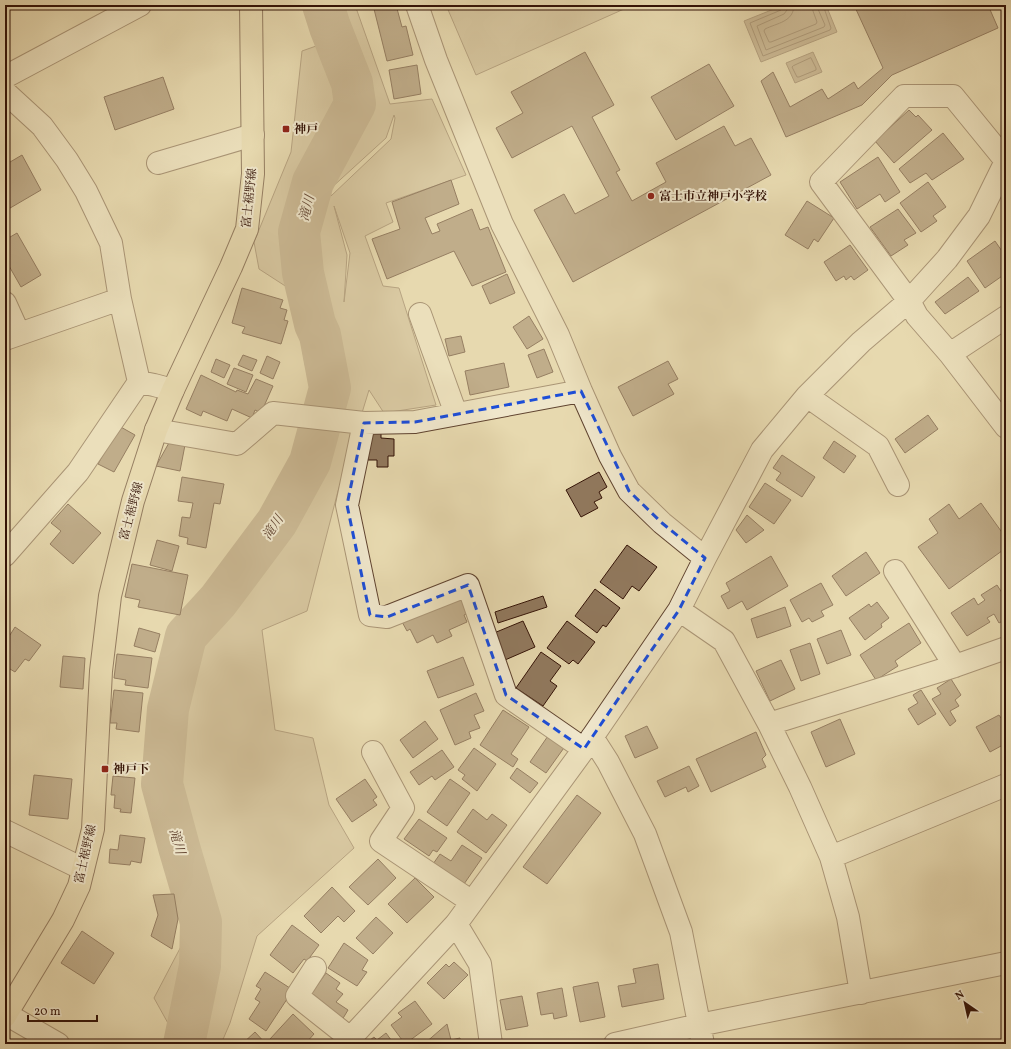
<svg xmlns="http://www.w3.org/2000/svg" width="1011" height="1049" font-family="Vollkorn,'Noto Serif JP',serif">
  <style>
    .green { fill: #c8b792; stroke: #7e644c; fill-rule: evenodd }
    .water { fill: #aa9576; stroke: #7a6149 }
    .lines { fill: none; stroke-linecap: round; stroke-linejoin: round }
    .shore { stroke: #6e543e; stroke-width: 1 }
    .river { stroke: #aa9576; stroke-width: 42 }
    .building { fill: #91795e; stroke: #331206 }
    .minor-casing { stroke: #604430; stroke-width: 24 }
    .major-casing { stroke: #331206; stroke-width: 24 }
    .minor { stroke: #efe6cb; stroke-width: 22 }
    .major { stroke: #e7d9af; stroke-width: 22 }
    .marked { fill: none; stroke: #1d4ed8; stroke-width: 3; stroke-dasharray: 8 5; stroke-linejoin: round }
    .poi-dot { fill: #8f2418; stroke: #efe6cb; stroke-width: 1.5 }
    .labels { text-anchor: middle; stroke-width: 4; stroke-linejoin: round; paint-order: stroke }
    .poi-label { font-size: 12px; font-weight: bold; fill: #331206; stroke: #efe6cb; text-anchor: start }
    .street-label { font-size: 12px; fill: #331206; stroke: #efe6cb }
    .water-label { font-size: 13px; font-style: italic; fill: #634633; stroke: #efe6cb }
  </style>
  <rect width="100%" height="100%" fill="#e7d9af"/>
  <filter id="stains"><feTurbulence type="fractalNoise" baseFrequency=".005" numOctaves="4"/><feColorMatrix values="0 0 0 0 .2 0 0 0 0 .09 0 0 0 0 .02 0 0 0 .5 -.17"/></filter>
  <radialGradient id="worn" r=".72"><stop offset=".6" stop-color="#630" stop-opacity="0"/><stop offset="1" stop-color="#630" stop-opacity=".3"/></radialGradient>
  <!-- green -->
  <path class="green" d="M338 5H355L390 104 432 99 466 175 386 203 393 222 365 236 383 286 399 288 436 405 384 413 369 390 338 491 307 611 262 630 275 730 313 738 329 805 354 848 257 936 230 1023 221 1044H170L174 1034 154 998 209 893 184 830 171 755 183 673 193 640 222 586 286 475 318 407 305 364 293 291 259 269 254 242 291 152 302 51 336 39ZM394 115 395 118 391 139 331 196 330 189 386 138ZM334 206 350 253 344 302 347 255Z
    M446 5H633L476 75Z"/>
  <!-- water -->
  <path class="water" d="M784 5H826L837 32 761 62 744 21Z
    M813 52 822 72 795 83 786 63Z"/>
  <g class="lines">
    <!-- shore -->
    <path class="shore" d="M783 5V8L781 10 750 23 763 56 830 30 831 28 823 5
      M788 5 787 10 784 14 757 26 766 50 824 27 825 25 818 9V5
      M794 5C794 22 777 23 765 29L764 31 769 42H771L816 24 817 22 813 11 812 5
      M811 58 816 68V70L799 77H797L792 67 793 66Z"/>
    <!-- river -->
    <path class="river" d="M184 1044 200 966 201 922 179 847 162 784 168 709 186 636 218 601 277 522 310 462 330 388 320 335 315 324 303 273 299 232 313 182 355 104 352 83 330 27 323 5"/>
  </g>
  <!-- building -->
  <path class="building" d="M373 5H396L402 27 406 26 413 55 387 61Z
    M854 5H988L998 28 892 75 862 105 786 137 761 81 773 72 790 107 822 89 828 99 854 82 858 89 883 68Z
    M585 52 614 105 592 117 620 170 616 172 632 201 666 182 656 163 724 126 735 146 751 138 771 175 573 282 534 210 564 194 575 214 609 196 572 126 512 158 496 128 523 113 511 92Z
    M709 64 734 106 676 140 651 97Z
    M417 65 421 94 394 99 389 70Z
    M163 77 174 109 115 130 104 97Z
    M909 110 916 117 918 115 932 130 894 163 875 141Z
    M943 133 964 159 932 180 926 173 910 183 899 169Z
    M22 155 41 190 5 211V165Z
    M878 157 900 192 885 202 880 194 857 209 840 182Z
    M451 180 459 204 425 218 432 234 440 231 437 224 472 209 480 230 488 227 506 272 472 286 454 251 387 279 372 239 400 229 392 202Z
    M928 182 946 207 933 216 937 221 921 232 900 203Z
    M807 201 834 218 818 242 814 239 808 249 785 235Z
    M898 209 916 233 904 240 908 245 891 256 870 227Z
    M17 233 41 275 21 287 5 259V240Z
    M995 241 1006 257V264L1001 268 1005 274 985 288 967 261Z
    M850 245 868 270 854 280 851 276 846 280 844 276 836 281 824 262Z
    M507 274 515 293 490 304 482 286Z
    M968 277 979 291 945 314 935 302Z
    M242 288 283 300 280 308 287 310 284 320 288 321 281 344 242 333 245 327 232 323Z
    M529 316 543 339 527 349 513 327Z
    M461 336 465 352 449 356 445 339Z
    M544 349 553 372 537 378 528 355Z
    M243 355 257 360 252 371 238 365Z
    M267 356 280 362 273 379 260 373Z
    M216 359 230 365 224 378 211 372Z
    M668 361 678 379 668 384 674 394 633 416 618 387Z
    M504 363 509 387 470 395 465 371Z
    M234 368 253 375 246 392 227 384Z
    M201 375 236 392 237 390 248 394 256 379 273 386 261 413 255 410 252 418 232 409 227 421 203 411 201 416 186 409Z
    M928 415 938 429 905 453 895 439Z
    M119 426 135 435 114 472 98 464Z
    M369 433H381V438L394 439V456H388V467H377V460H368Z
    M170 441 185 445 180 471 156 466Z
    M834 441 856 456 844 473 823 458Z
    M782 455 815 477 802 497 776 480 781 473 773 468Z
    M599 472 607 487 599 492 602 498 594 502 598 508 581 517 566 490Z
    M182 477 224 484 220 504 214 503 206 548 187 544 188 538 179 536 182 517 190 518 193 503 178 501Z
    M765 483 791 500 774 524 749 507Z
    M981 503 1006 538V548L949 589 918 547 938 533 929 519 949 504 959 519Z
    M68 504 101 533 73 564 50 544 61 531 51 523Z
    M747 515 764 530 746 543 736 530Z
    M157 540 179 546 172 571 150 565Z
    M627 545 657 567 639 591 632 586 623 599 600 582Z
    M866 552 880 573 846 596 832 576Z
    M771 556 788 586 747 610 742 601 728 609 721 596 730 591 726 583Z
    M132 564 188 575 180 615 138 607 140 600 125 597Z
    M821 583 833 605 821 611 824 616 812 622 809 618 802 622 790 600Z
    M997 585 1006 599V619L999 623 994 614 987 618 990 622 967 636 951 613 974 598 978 605 985 600 981 595Z
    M465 588 475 610 464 615 467 622 449 630 452 636 437 643 433 635 417 643 410 629 407 631 401 620Z
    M595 589 620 608 606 627 603 625 597 633 575 616Z
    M543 596 547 607 498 623 495 612Z
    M877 602 889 618 881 624 882 627 865 640 849 618 869 604 871 607Z
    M785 607 791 626 757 638 751 619Z
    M523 621 535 647 505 660 494 633Z
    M567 621 595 642 578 664 573 660 569 664 547 648Z
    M909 623 921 643 895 661 898 666 876 680 860 655Z
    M15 627 41 645 29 661 25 659 15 672 5 666V631L10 635Z
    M139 628 160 634 155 652 134 646Z
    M841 630 851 655 827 664 817 639Z
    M810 643 820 674 801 681 790 650Z
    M541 652 561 666 550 681 557 686 543 706 516 688Z
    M117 654 152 658 148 688 125 685 126 680 114 678Z
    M63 656 85 658 83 689 60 687Z
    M463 657 474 685 438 698 427 671Z
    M781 660 795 689 770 701 756 671Z
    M951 679 961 695 955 700 959 706 950 711 956 721 950 726 932 699 941 694 937 688Z
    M114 690 143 693 139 732 116 729 117 723H110Z
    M921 690 936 714 918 725 908 709 918 703 913 695Z
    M476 693 484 711 474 715 480 728 469 732 471 738 455 745 440 710Z
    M503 710 529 727 511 754 518 759 513 767 480 745Z
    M999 715 1001 718 1006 715V749L1004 750 1001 746 990 752 976 727Z
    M840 719 855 754 826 767 811 732Z
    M425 721 438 739 413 758 400 740Z
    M647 726 658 748 635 758 625 736Z
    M756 732 766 755 762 759 766 767 711 792 696 759Z
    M550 733 566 745 546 773 530 762Z
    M474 748 496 764 477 791 462 779 465 775 458 770Z
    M442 750 454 767 435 780 432 776 419 785 410 772Z
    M689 766 699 786 688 792 686 787 665 797 657 781Z
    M517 768 538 783 530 793 510 778Z
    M34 775 72 779 68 819 29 815Z
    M113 776 135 778 131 813 120 812 121 809 114 808 115 795H111Z
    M365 779 377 797 373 800 377 805 352 822 336 799Z
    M450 779 470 793 447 826 427 812Z
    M577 795 601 813 547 884 523 867Z
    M473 809 487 820 492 814 507 825 486 853 457 832Z
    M419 819 447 838 437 852 433 850 429 856 404 839Z
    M120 835 145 838 141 863 131 861 130 865 109 863 110 849 118 850Z
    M462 845 482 858 464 884 433 864 440 854 451 861Z
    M378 859 396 878 368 905 349 887Z
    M415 878 434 897 407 923 388 904Z
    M332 887 355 911 344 922 338 916 321 933 304 916Z
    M174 894 178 919 172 949 151 936 158 915 153 895Z
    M376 917 393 933 373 954 356 938Z
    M292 925 319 945 307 961 304 959 293 973 270 955Z
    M82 931 114 953 94 984 61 963Z
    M344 943 368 960 362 970 367 972 357 986 328 968Z
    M454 962 468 975 444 999 427 983 446 964 449 967Z
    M658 964 664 999 622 1007 618 986 636 983 633 969Z
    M265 972 293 990 266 1031 249 1019 260 1002 255 999 261 989 256 986Z
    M326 973 340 983 336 989 343 994 336 1002 348 1010 342 1020 309 997Z
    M598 982 605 1017 580 1022 573 987Z
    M562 988 567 1016 554 1019 553 1013 541 1015 537 993Z
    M522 996 528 1026 506 1030 500 1000Z
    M415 1001 432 1024 405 1044 391 1025 402 1017 398 1013Z
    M293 1014 314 1034 305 1044H275L270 1039Z
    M447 1024 451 1040 460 1038 461 1044H424Z
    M255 1032 266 1044H242Z
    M386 1033 394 1044H365L374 1037 377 1040Z"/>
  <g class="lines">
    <defs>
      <path id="minor" d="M417 5 436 60 502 224 558 335 581 391 610 456 629 491 662 523 705 558
        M5 77 140 5
        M5 92 42 126 67 160 86 191 111 243 120 299 139 382
        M1006 161 953 96H904L821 182 909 301 917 316 950 354 1006 427
        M158 163 253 135
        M5 303 19 334
        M420 314 456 414
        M5 339 120 299
        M950 354 1006 317
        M807 396 878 446 898 485
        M364 423 347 505 370 615 387 617 468 585 506 695 584 749
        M156 430 237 444 273 413 364 423 415 422 581 391
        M5 555 78 472 139 382 154 385 173 390
        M895 571 955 666
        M679 610 724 641 769 724 955 666 1006 648
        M769 724 800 787 831 857 1006 785
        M592 737 608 762 645 834 681 932 703 1044
        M373 752 403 808 381 841 472 902
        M5 831 83 869
        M831 857 848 917 861 993
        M456 924 480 964 491 1044
        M315 968 297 996 350 1038
        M6 1014 58 1044
        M345 1044 456 924 584 749 679 610 705 558 762 450 807 396 861 342 909 301 947 259 979 216 1006 161
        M615 1044 699 1025 1006 963"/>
      <path id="major" d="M5 1016 63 920 79 886 93 829 101 671 110 596 133 501 156 430 173 390 231 267 247 229 253 174 251 5"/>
    </defs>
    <!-- minor casing -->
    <use href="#minor" class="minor-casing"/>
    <!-- major casing -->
    <use href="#major" class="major-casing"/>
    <!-- minor -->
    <use href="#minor" class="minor"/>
    <!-- major -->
    <use href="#major" class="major"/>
  </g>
  <!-- marked area -->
  <path d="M0 0H1011V1049H0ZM581 391 629 491 662 523 705 558 679 610 584 749 506 695 468 585 387 617 370 615 347 505 364 423 415 422Z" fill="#e7d9af" fill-opacity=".55" fill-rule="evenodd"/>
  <path class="marked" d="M581 391 629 491 662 523 705 558 679 610 584 749 506 695 468 585 387 617 370 615 347 505 364 423 415 422Z"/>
  <!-- markers -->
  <g class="poi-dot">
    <rect x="282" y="125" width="8" height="8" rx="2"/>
    <circle cx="651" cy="196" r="4"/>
    <rect x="101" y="765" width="8" height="8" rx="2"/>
  </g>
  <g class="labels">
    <!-- poi labels -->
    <g class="poi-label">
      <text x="294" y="133">神戸</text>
      <text x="659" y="200">富士市立神戸小学校</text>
      <text x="113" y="773">神戸下</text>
    </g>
    <!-- street labels -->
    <g class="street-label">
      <text transform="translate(249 198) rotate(-84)" y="4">富士裾野線</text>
      <text transform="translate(131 511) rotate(-75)" y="4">富士裾野線</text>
      <text transform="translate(85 854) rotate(-77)" y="4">富士裾野線</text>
    </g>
    <!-- water labels -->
    <g class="water-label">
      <text transform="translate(306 208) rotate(-75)" y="5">滝川</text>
      <text transform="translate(272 527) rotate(-56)" y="5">滝川</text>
      <text transform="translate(178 841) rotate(74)" y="5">滝川</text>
    </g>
  </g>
  <!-- margin -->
  <rect width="1011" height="1049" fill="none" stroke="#e7d9af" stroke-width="20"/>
  <rect x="6" y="6" width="999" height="1037" fill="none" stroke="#331206" stroke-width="2"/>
  <rect x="10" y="10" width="991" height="1029" fill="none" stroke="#331206"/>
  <!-- north arrow -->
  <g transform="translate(965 1003) rotate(326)" stroke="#efe6cb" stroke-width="3" paint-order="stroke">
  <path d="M0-3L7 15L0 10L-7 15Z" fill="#331206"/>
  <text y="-6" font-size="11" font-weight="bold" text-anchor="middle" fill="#331206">N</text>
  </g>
  <!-- scale -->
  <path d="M28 1015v6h69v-6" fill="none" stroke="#331206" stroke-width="2"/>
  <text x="34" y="1015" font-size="12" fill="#331206" stroke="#efe6cb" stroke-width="3" paint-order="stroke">20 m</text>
  <rect width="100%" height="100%" filter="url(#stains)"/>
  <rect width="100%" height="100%" fill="url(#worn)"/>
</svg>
